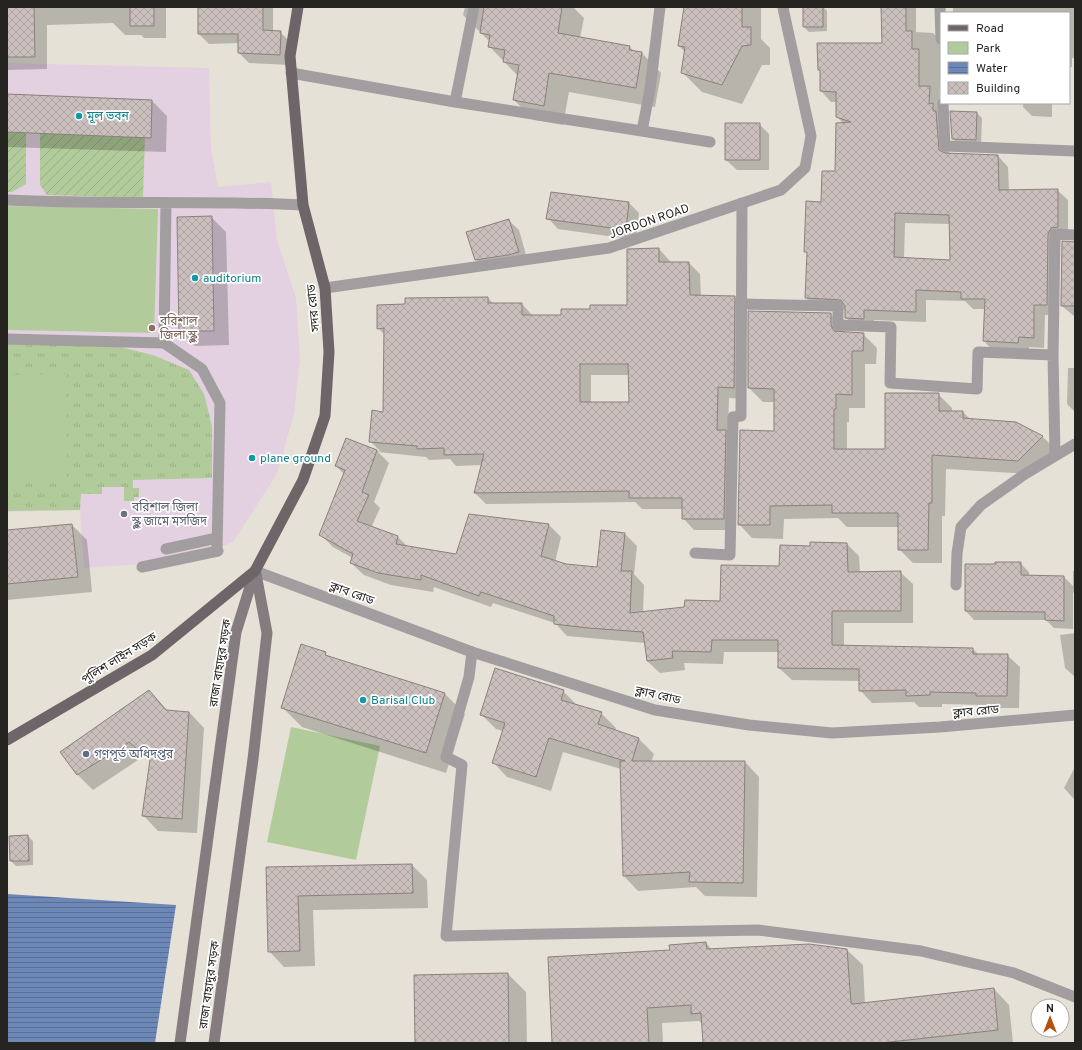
<svg xmlns="http://www.w3.org/2000/svg" width="1082" height="1050" font-family="Overpass,'Noto Sans Bengali',sans-serif">
  <style>
    .education { fill: #e3d1e2 }
    .grass { fill: url(#grass-tufts) }
    .park { fill: #b2cb9b }
    .garden { fill: url(#garden-furrows) }
    .water { fill: url(#water-rules) }
    .shadow { fill: #0003; fill-rule: evenodd }
    .building { fill: url(#building-cross-hatch); stroke: #8b807e; fill-rule: evenodd }
    .lines { fill: none; stroke-linecap: round; stroke-linejoin: round }
    .service { stroke: #a29d9f; stroke-width: 11 }
    .minor { stroke: #a29d9f; stroke-width: 11 }
    .tertiary { stroke: #a29d9f; stroke-width: 11 }
    .secondary { stroke: #847c7f; stroke-width: 11 }
    .primary { stroke: #6e6568; stroke-width: 11 }
    .culture-dot { fill: #0f9aa8; stroke: #fff; stroke-width: 1.5 }
    .education-dot { fill: #8d6e63; stroke: #fff; stroke-width: 1.5 }
    .worship-dot { fill: #6b7280; stroke: #fff; stroke-width: 1.5 }
    .service-dot { fill: #5c6f8a; stroke: #fff; stroke-width: 1.5 }
    .labels { text-anchor: middle; stroke-width: 3.5; stroke-linejoin: round; paint-order: stroke }
    .culture-label { font-size: 12px; fill: #0d838f; stroke: #fff; text-anchor: start }
    .street-label { font-size: 12px; fill: #252420; stroke: #fff }
    .education-label { font-size: 12px; fill: #785e54; stroke: #fff; text-anchor: start }
    .worship-label { font-size: 12px; fill: #5b616d; stroke: #fff; text-anchor: start }
    .service-label { font-size: 12px; fill: #4e5e75; stroke: #fff; text-anchor: start }
  </style>
  <defs>
    <pattern id="grass-tufts" width="24" height="20" patternUnits="userSpaceOnUse"><rect width="24" height="20" fill="#b2cb9b"/><path d="M3 7l-1-3M5 7V3M7 7l1-3M15 17l-1-3M17 17v-4M19 17l1-3" fill="none" stroke="#99ae85"/></pattern>
    <pattern id="garden-furrows" width="10" height="10" patternUnits="userSpaceOnUse"><rect width="10" height="10" fill="#b2cb9b"/><path d="M-1 1l2-2M0 10L10 0M9 11l2-2" fill="none" stroke="#99ae85"/></pattern>
    <pattern id="water-rules" width="6" height="5" patternUnits="userSpaceOnUse"><rect width="6" height="5" fill="#6d87b7"/><path d="M0 2.5h6" fill="none" stroke="#596e94"/></pattern>
    <pattern id="building-cross-hatch" width="8" height="8" patternUnits="userSpaceOnUse"><rect width="8" height="8" fill="#cbbfbd"/><path d="M0 0l8 8M0 8l8-8" fill="none" stroke="#aea4a2"/></pattern>
  </defs>
  <rect width="100%" height="100%" fill="#e5e1d7"/>
  <!-- education -->
  <path class="education" d="M7 63 209 68 211 149 218 187 271 182 277 240 296 298 300 359 294 414 277 474 233 542 217 549 140 564 84 568 80 510 7 512Z"/>
  <!-- grass -->
  <path class="grass" d="M7 341 116 346 153 355 189 370 204 394 212 426V478L133 480V488H139V497H134V501H124V487H102V494H81L80 510 7 511Z"/>
  <!-- park -->
  <path class="park" d="M7 206 158 209 154 333 7 330Z
    M66 374 67 478 12 479 10 375Z
    M291 727 380 746 356 860 267 842Z"/>
  <!-- garden -->
  <path class="garden" d="M7 132 26 133V184L12 192H7Z
    M40 133 145 137 143 198 47 195 40 185Z"/>
  <!-- water -->
  <path class="water" d="M7 894 176 905 155 1043H7Z"/>
  <!-- shadow -->
  <path class="shadow" d="M7 7H166V38H144L141 35H125L113 23 47 25V69L7 70Z
    M199 7H273V31L280 32 290 42V65L249 63 239 53V43L209 44 199 34Z
    M465 7H573L584 18 580 38 630 47 635 52 642 53 661 73 655 107 569 92 563 125 534 120 514 100 518 76 489 46 490 42 463 15Z
    M685 7H776L761 8V39L770 48V65H762L742 104 702 92 682 72 685 52 679 46Z
    M804 7H823L827 11V31L809 32 804 27Z
    M882 7H916V32L933 33 941 41 939 111 946 122 949 154 998 156 1008 167 1009 191 1057 190 1068 200V237L1062 238 1058 245 1057 315H1045L1044 348 1029 347V353L994 352 984 341 986 309H973L965 301 926 300V322L874 320V329L857 328 846 318V310L817 308 806 298 808 254 805 251 822 203 836 172 843 123 837 117V102H831L821 91V72L819 70 883 44ZM905 223 950 224 951 261 904 259Z
    M953 7H1075V58H1072V67H1069V13H953Z
    M7 95 152 101 167 116 166 152 7 147Z
    M1023 103H1052V117L1032 116 1023 107Z
    M977 113 982 118 981 145 958 144 953 139Z
    M759 124 769 134V170H737L726 160Z
    M551 193 629 203 639 213 636 240 558 229 548 218Z
    M211 217 226 232 229 345 195 346 180 331Z
    M508 220 519 230 528 262 486 269 476 259Z
    M1075 243V317L1062 306Z
    M659 249 670 261V263H689L700 274 701 297H734L745 308V399L729 398 728 433 735 530H694L683 518V509H642L635 502 486 504 475 493 482 465 456 466 450 459 429 460 426 457 378 452 389 463 374 502 380 508 371 528 398 537 407 546 456 555 549 525 561 537 555 562 565 565 598 568 625 534 637 546 634 574 644 585 643 613 721 602 811 547 847 544 859 556 860 573 900 572 913 584V623H844V646L973 649 979 655H1007L1020 667 1019 708H990L986 705 942 704V707H919L914 702 872 703 860 690V681L792 680 779 668V652H724L723 664 684 663 685 670 660 673 647 661 645 643 567 636 555 623 493 603 491 607 434 587 433 592 391 585 364 575 351 563 353 558 333 547 320 534 345 475 336 466 346 440 381 452 370 441 384 413 385 335 378 328 406 305 488 298 494 304H522L533 316H562L591 310 628 306ZM591 375H629L630 403H591Z
    M831 314 844 328V333L863 334 877 348 876 364H865V408H849V422H847V450H886L938 394 952 408V412H963L971 420 1042 436 1056 450 1032 474 946 469 945 516H942V563H913L899 549V527H847L838 518 784 519 783 539 752 538 739 524 775 432V402H763L749 388Z
    M1068 368H1075V412L1067 404Z
    M72 525 87 540 92 592 7 600V531Z
    M1020 563 1029 572V576L1064 577 1073 586V571H1075V594L1073 592V629L1054 628 1046 620H974L966 611V565Z
    M1075 633V677L1065 668 1060 635Z
    M325 653 330 658 445 694 465 714 446 773 302 727 282 707Z
    M149 691 168 711 189 712 204 728 197 833 158 831 143 815 151 762 144 756 93 790 78 775 61 752Z
    M563 691 578 706 601 713 616 728 615 731 639 739 654 754 651 762H745L759 777 757 897 705 896 696 887 638 891 624 876 621 769 563 752 551 791 507 777 493 762 503 731 496 729 481 714Z
    M1075 767V800L1064 788Z
    M28 836 33 841V865L16 866 11 861Z
    M412 865 427 880 428 908 313 910 315 966 284 967 269 951 267 868Z
    M706 943 712 950H847L863 965 865 1004 994 989 1009 1005 1013 1043H704L703 1024 699 1021 662 1023 663 1043H553L671 951Z
    M508 974 526 992 527 1043H416Z"/>
  <!-- building -->
  <path class="building" d="M7 7H34L35 57H7Z
    M130 7H154V26H130Z
    M198 7H263V30L281 31 280 55 238 53V34H198Z
    M484 7H562L558 33 630 46 629 50 642 52 636 88 549 73 544 106 513 100 519 65 503 62 505 50 488 47 490 35 480 33Z
    M684 7H742V27H751V45L742 46 722 85 681 73 685 47 678 46Z
    M803 7H823V27H803Z
    M881 7H906V31H912V49H919V86H930L929 104 933 103V111H936L939 150 945 153 998 155 999 190 1058 189V227L1051 228 1048 234 1047 305H1034V338L1019 337 1018 343 983 341 985 299H961V292L916 290V312L864 310V319L845 318V306L841 300 805 298 807 252H804L806 201 821 202 822 171H835L836 123 851 122 836 117V92L820 91V70H818L817 43H882ZM895 213 949 215 950 260 894 257Z
    M7 94 152 100 151 138 7 132Z
    M950 111 977 112 976 140 952 139Z
    M725 123H760V160H725Z
    M551 192 629 202 626 230 546 219Z
    M212 216 214 331H179L177 217Z
    M509 219 519 252 508 255 475 260 466 232Z
    M1062 241 1075 242V306H1061Z
    M659 248V262H689L690 295 735 296 734 388 718 387 717 430H726L724 519H682V498H629V491L474 493 484 454 444 455V448L417 449V446L369 442 372 410 383 412 384 328 377 329V305L405 304V298L488 297V303H522V315H561V309H590V305H627V249ZM580 364H628L629 402H580Z
    M748 311 831 313V325L834 331 864 333 863 351H852V395L836 394V409H834V449H885V393H939V411H963V418L1016 422 1043 436 1018 461 932 455V503H929L928 550H898V513H832V505L770 506V525H738L740 430 774 431V389L748 388Z
    M346 438 377 450 362 492 369 495 357 521 398 536 396 544 456 554 469 514 549 524 541 556 566 564 597 567 601 530 625 533 621 571H632L630 613 684 607 685 600 720 601 721 565 779 566 780 545 810 546V542L847 543 848 572 901 571V611H832V645L973 648V654H1008L1007 696H976V693L930 692V695L906 696V690L859 691V669L778 668V640H712L711 652 672 651 673 658 647 661 643 632 588 628 554 624V616L481 592 479 596 421 575V580L378 573 350 563 353 554 319 535 345 470 335 466Z
    M72 524 78 577 7 584V530Z
    M995 562H1021V575L1064 576V621L1045 620V612L965 611V564H995Z
    M301 644 326 652 325 655 445 693 426 753 281 708Z
    M495 668 564 690 561 700 602 712 598 724 639 738 632 761H745L743 883 689 882 690 872 623 876 620 761H625L549 738 536 777 492 763 505 723 480 715Z
    M149 690 166 710 189 712 182 819 142 816 150 760 129 742 77 775 60 752Z
    M28 835 29 861H10L9 836Z
    M412 864 413 893 298 896 300 951 268 952 266 867Z
    M706 942 707 949 809 944 847 949 851 1003H852L853 1004 994 988 998 1030 881 1043H703L701 1013 691 1014V1005L647 1008 649 1043H552L548 957 670 950 669 945Z
    M508 973 509 1043H415L414 975Z"/>
  <g class="lines">
    <!-- service -->
    <path class="service" d="M474 7 455 102 642 131
      M660 7 650 89 642 131 710 142
      M291 73 455 102
      M7 200C106 205 204 200 303 205
      M7 339 164 343 202 369 220 403 217 549
      M164 343 166 203
      M166 549 217 538
      M695 553 730 555 733 417 741 416 742 203"/>
    <!-- minor -->
    <path class="minor" d="M940 7 941 39
      M943 103 945 146 1075 151
      M325 288 609 248 781 190 805 168 811 136 783 8 784 7
      M741 304 838 306V325L891 327 890 383 977 389 978 352 1053 355 1055 455
      M1053 355 1055 234 1075 235
      M142 567 218 551
      M956 585 957 553 961 527 981 505 1025 474 1075 444
      M472 652 469 677 446 757 462 765 446 936 758 930 921 951 1014 973 1075 997"/>
    <!-- tertiary -->
    <path class="tertiary" d="M255 571 472 652 655 710 749 725 832 733 940 727 1075 715"/>
    <!-- secondary -->
    <path class="secondary" d="M180 1043 236 632 255 571
      M214 1043 253 759 267 633 256 574"/>
    <!-- primary -->
    <path class="primary" d="M7 740 152 655 255 571 303 480 325 416 329 352 325 288 303 205 290 56 298 7"/>
  </g>
  <!-- markers -->
  <g class="culture-dot">
    <circle cx="79" cy="116" r="4"/>
    <circle cx="195" cy="278" r="4"/>
    <circle cx="252" cy="458" r="4"/>
    <circle cx="363" cy="700" r="4"/>
  </g>
  <circle class="education-dot" cx="152" cy="328" r="4"/>
  <circle class="worship-dot" cx="124" cy="514" r="4"/>
  <circle class="service-dot" cx="86" cy="754" r="4"/>
  <g class="labels">
    <!-- culture labels -->
    <g class="culture-label">
      <text x="87" y="120">মূল ভবন</text>
      <text x="203" y="282">auditorium</text>
      <text x="260" y="462">plane ground</text>
      <text x="371" y="704">Barisal Club</text>
    </g>
    <!-- street labels -->
    <g class="street-label">
      <text transform="translate(649 221) rotate(-19)" y="4">JORDON ROAD</text>
      <text transform="translate(313 308) rotate(-96)" y="4">সদর রোড</text>
      <text transform="translate(352 593) rotate(20)" y="4">ক্লাব রোড</text>
      <text transform="translate(119 658) rotate(-32)" y="4">পুলিশ লাইন সড়ক</text>
      <text transform="translate(220 663) rotate(-81)" y="4">রাজা বাহাদুর সড়ক</text>
      <text transform="translate(658 695) rotate(13)" y="4">ক্লাব রোড</text>
      <text transform="translate(976 711) rotate(-5)" y="4">ক্লাব রোড</text>
      <text transform="translate(209 985) rotate(-82)" y="4">রাজা বাহাদুর সড়ক</text>
    </g>
    <!-- education labels -->
    <g class="education-label">
      <text x="160" y="325">বরিশাল<tspan x="160" dy="14">জিলা স্কুল</tspan></text>
    </g>
    <!-- worship labels -->
    <g class="worship-label">
      <text x="132" y="511">বরিশাল জিলা<tspan x="132" dy="14">স্কুল জামে মসজিদ</tspan></text>
    </g>
    <!-- service labels -->
    <g class="service-label">
      <text x="94" y="758">গণপূর্ত অধিদপ্তর</text>
    </g>
  </g>
  <!-- border -->
  <rect width="1082" height="1050" fill="none" stroke="#252420" stroke-width="16"/>
  <!-- legend -->
  <rect x="940" y="12" width="130" height="92" fill="#ffffff" stroke="#a8a7a6"/>
  <rect x="948" y="25" width="20" height="6" fill="#6e6568" stroke="#a8a7a6"/>
  <text x="976" y="32" font-size="12" fill="#252420">Road</text>
  <rect x="948" y="42" width="20" height="12" fill="#b2cb9b" stroke="#a8a7a6"/>
  <text x="976" y="52" font-size="12" fill="#252420">Park</text>
  <rect x="948" y="62" width="20" height="12" fill="url(#water-rules)" stroke="#a8a7a6"/>
  <text x="976" y="72" font-size="12" fill="#252420">Water</text>
  <rect x="948" y="82" width="20" height="12" fill="url(#building-cross-hatch)" stroke="#a8a7a6"/>
  <text x="976" y="92" font-size="12" fill="#252420">Building</text>
  <!-- north arrow -->
  <g transform="translate(1050 1018)"><circle r="19" fill="#ffffff" stroke="#a8a7a6"/>
  <path d="M0-3L7 15L0 10L-7 15Z" fill="#b3530b"/>
  <text y="-6" font-size="11" font-weight="bold" text-anchor="middle" fill="#252420">N</text>
  </g>
</svg>
